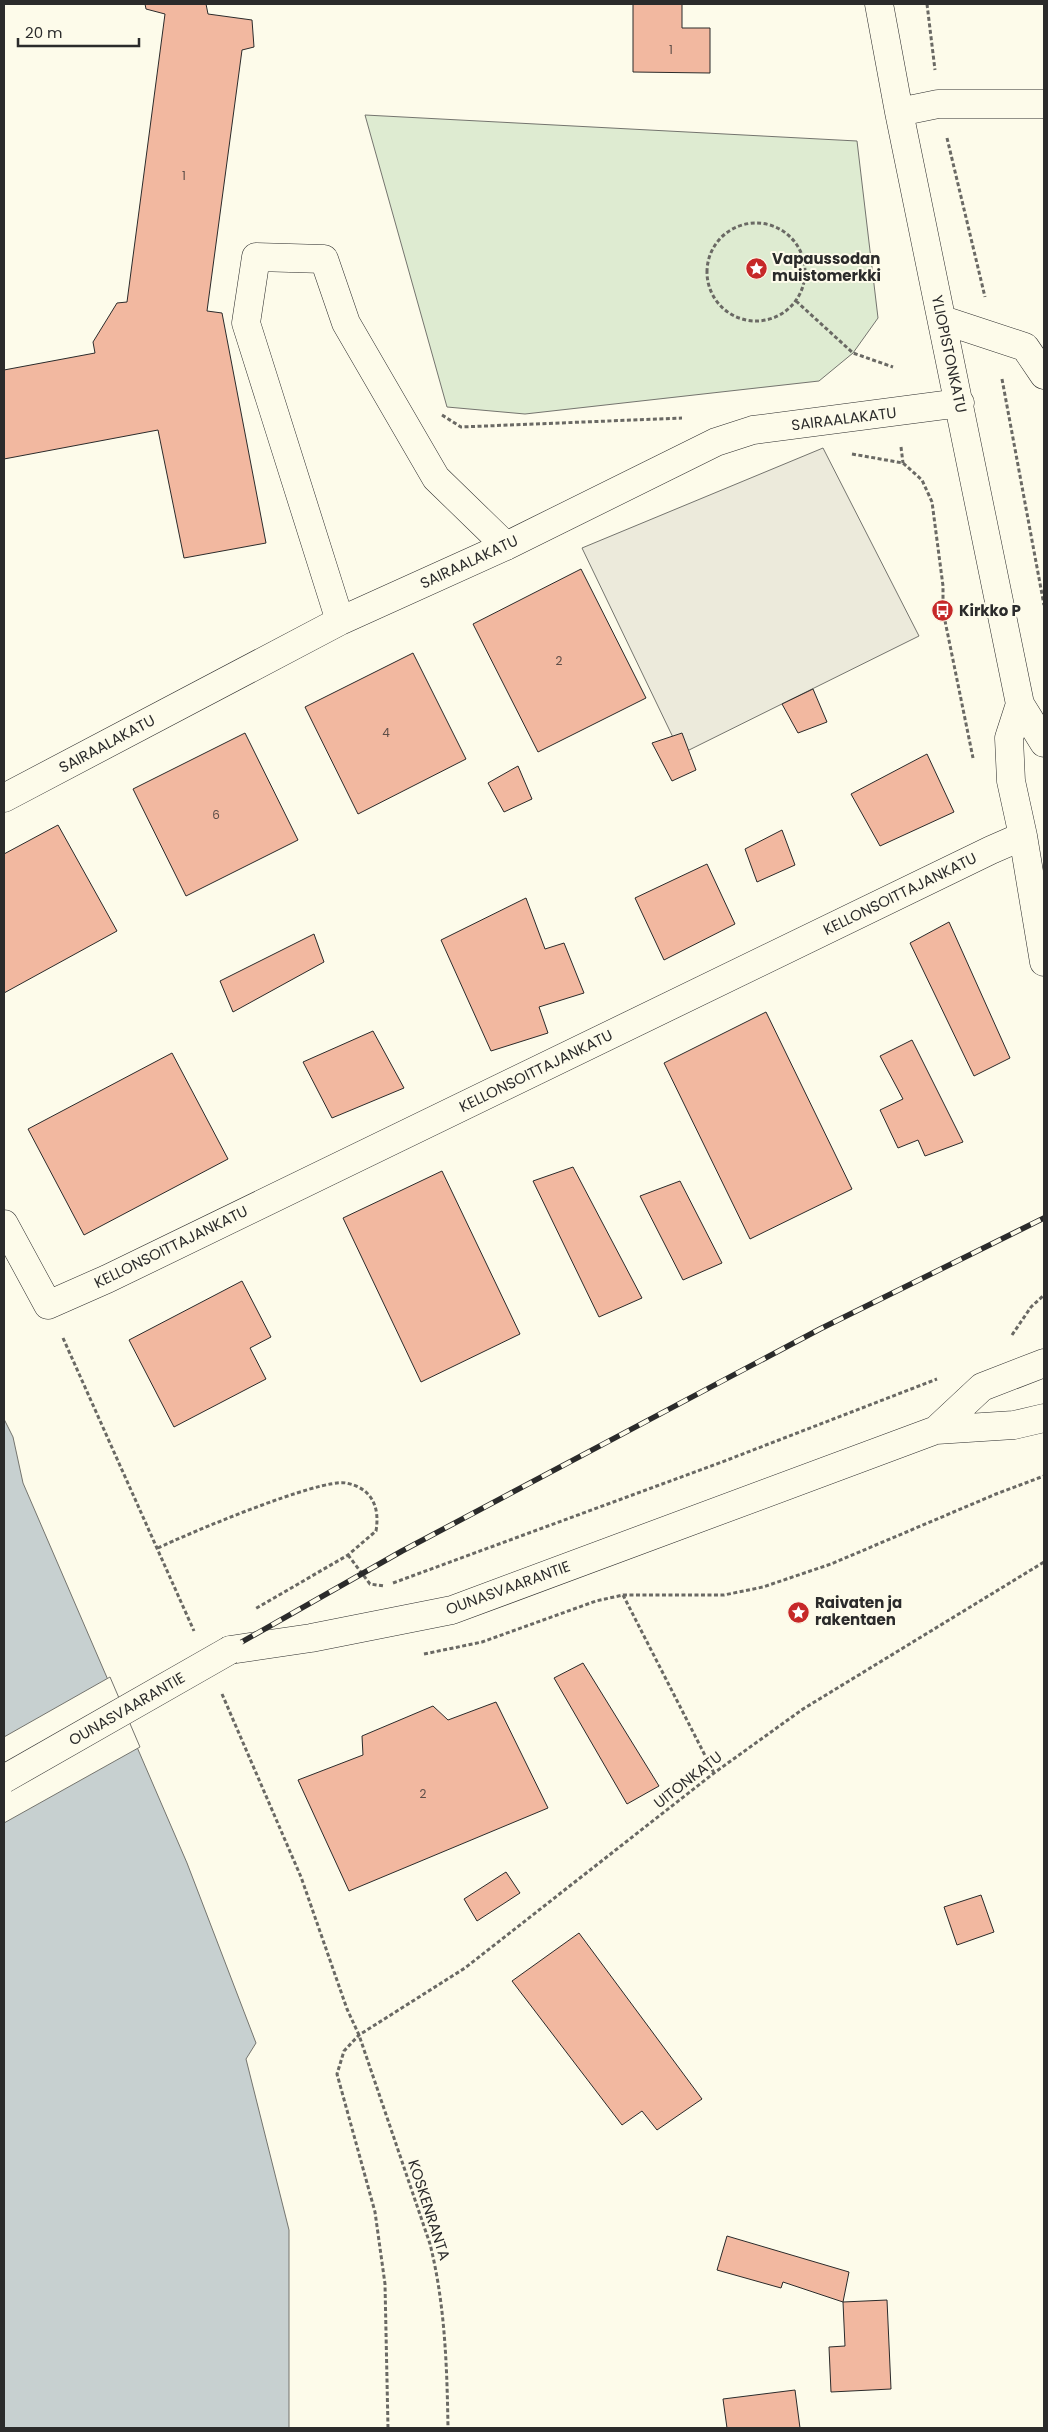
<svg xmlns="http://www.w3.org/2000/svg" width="1048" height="2432" font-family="Poppins,sans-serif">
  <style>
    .green { fill: #deebd1; stroke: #74746e }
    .parking { fill: #eceadb; stroke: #74746e }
    .water { fill: #c7d0d0; stroke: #74746e }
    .pier { fill: #fdfbea; stroke: #74746e }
    .building { fill: #f2b8a0; stroke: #2b2b2b }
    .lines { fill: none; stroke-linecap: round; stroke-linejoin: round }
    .minor-casing { stroke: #2b2b2b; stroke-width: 29 }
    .path { stroke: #6a6964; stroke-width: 3; stroke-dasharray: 4 2.5; stroke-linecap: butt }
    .minor { stroke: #fdfbea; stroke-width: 28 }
    .rail-casing { stroke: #2b2b2b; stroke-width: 5.5 }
    .rail { stroke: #fdfbea; stroke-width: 4; stroke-dasharray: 11; stroke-linecap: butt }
    .minor-bridge-casing { stroke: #2b2b2b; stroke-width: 29; stroke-linecap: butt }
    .minor-bridge { stroke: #fdfbea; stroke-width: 28 }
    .labels { text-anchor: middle; stroke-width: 4; stroke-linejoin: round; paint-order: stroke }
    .number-label { font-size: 12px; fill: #5d4e48 }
    .poi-label { font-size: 15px; font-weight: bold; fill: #2b2b2b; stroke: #fdfbea; text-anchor: start }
    .street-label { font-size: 15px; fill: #2b2b2b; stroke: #fdfbea }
  </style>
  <rect width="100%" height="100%" fill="#fdfbea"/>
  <!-- green -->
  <path class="green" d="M365 115 857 141 878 318 853 353 819 381 525 414 447 407Z"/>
  <!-- parking -->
  <path class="parking" d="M823 448 919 636 681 754 582 548Z"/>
  <!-- water -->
  <path class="water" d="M4 1419 13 1437 23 1483 187 1863 256 2043 246 2059 289 2230V2428H4Z"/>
  <!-- pier -->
  <path class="pier" d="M110 1677 140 1747 4 1823V1737Z"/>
  <!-- building -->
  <path class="building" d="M145 4H206L208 14 252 20 254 47 242 50 207 311 222 313 266 543 184 558 158 430 4 459V370L95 353 93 342 117 303 127 302 165 14 146 9Z
    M633 4H682V28H710V73L633 72Z
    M581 569 646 698 538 752 473 624Z
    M413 653 466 759 358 814 305 707Z
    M813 689 827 722 798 733 782 704Z
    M245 733 298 840 186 896 133 789Z
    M682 733 696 770 672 781 652 743Z
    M927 754 954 812 880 846 851 794Z
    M518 766 532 799 504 812 488 783Z
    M58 825 117 931 4 993V854Z
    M782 830 795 865 757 882 745 849Z
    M707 864 735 924 664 960 635 898Z
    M526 898 545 949 564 943 584 993 539 1007 548 1033 491 1051 441 940Z
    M949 922 1010 1058 974 1076 910 943Z
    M314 934 324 962 233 1012 220 981Z
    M766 1012 852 1189 750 1239 664 1063Z
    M373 1031 404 1088 332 1118 303 1062Z
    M912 1040 963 1142 925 1156 918 1140 898 1148 880 1110 903 1099 880 1056Z
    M172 1053 228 1159 84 1235 28 1129Z
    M573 1167 642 1298 599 1317 533 1181Z
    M442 1171 520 1334 421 1382 343 1218Z
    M680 1181 722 1263 683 1280 640 1196Z
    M242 1281 271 1337 250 1348 266 1379 174 1427 129 1340Z
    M583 1663 659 1786 627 1804 554 1678Z
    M496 1702 548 1808 349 1891 298 1780 363 1755 362 1736 433 1706 448 1720Z
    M506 1872 520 1893 477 1921 464 1899Z
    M981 1895 994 1932 957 1945 944 1907Z
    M579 1933 702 2099 657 2130 642 2111 622 2125 512 1981Z
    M727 2236 849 2272 843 2302 783 2282 781 2288 717 2270Z
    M887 2300 891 2389 831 2392 829 2347 845 2346 843 2302Z
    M795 2390 800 2428H727L723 2399Z"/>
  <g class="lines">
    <defs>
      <path id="minor" d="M879 4 899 112 1020 704 1044 743
        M899 112 938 104H1044
        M943 320 1025 347 1044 375
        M340 621 246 323 256 257 324 259 346 323 436 478 506 546
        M1020 704 1009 738 1011 781 1023 836 1044 962
        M4 798 340 621 506 546 716 442 753 430 960 403
        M4 1224 48 1305 107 1279 991 850 1023 836
        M936 1430 982 1387 1044 1363
        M230 1650 311 1638 452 1610 936 1430 1014 1425 1044 1418"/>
    </defs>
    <!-- minor casing -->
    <use href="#minor" class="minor-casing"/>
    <!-- path -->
    <path class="path" d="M927 4 935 70
      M947 138 985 297
      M707 272a49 49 0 1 1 98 0a49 49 0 1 1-98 0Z
      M796 301 853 353 893 367
      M1002 379 1044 605
      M442 415 461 427 682 418
      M901 447 903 463
      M852 454 903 463 922 480 932 502 943 586V611L973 758
      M1012 1335 1031 1307 1044 1295
      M63 1338 194 1631
      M158 1548C187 1534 320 1478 346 1483 372 1488 380 1507 376 1531L348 1555 255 1609
      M348 1555 370 1584 384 1586
      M393 1583 722 1462 937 1379
      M623 1595 714 1773
      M424 1654 482 1642 596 1601 623 1595H724L763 1587 831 1564 996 1494 1044 1476
      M222 1694 301 1877 347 2009 359 2035 430 2244C445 2304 447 2366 448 2428
      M388 2428 385 2284 375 2212 337 2074 344 2051 359 2035 465 1968 714 1773 803 1709 1044 1562"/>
    <!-- minor -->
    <use href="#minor" class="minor"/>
    <defs>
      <path id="rail" d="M4 1777 402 1551 820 1329 1044 1218"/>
    </defs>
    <!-- rail casing -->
    <use href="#rail" class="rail-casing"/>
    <!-- rail -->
    <use href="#rail" class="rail"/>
    <defs>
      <path id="minor-bridge" d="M4 1779 230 1650"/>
    </defs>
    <!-- minor-bridge casing -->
    <use href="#minor-bridge" class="minor-bridge-casing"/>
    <!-- minor-bridge -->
    <use href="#minor-bridge" class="minor-bridge"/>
  </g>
  <!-- icons -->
  <defs>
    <symbol id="sight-disc" viewBox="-11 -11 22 22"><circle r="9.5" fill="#c62828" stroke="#fdfbea"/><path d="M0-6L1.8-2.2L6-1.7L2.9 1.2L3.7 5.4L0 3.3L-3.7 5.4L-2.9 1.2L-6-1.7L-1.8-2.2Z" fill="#fff"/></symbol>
    <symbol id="bus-disc" viewBox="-11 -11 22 22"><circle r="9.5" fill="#c62828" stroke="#fdfbea"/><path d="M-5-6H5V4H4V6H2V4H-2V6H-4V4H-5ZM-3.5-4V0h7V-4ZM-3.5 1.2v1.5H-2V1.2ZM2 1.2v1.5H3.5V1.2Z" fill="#fff"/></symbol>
  </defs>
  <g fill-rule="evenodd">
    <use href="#sight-disc" x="744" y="256" width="25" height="25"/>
    <use href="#bus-disc" x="930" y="598" width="25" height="25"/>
    <use href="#sight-disc" x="786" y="1600" width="25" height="25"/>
  </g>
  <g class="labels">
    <!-- number labels -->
    <g class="number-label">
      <text x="671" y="54">1</text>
      <text x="184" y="180">1</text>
      <text x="559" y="665">2</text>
      <text x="386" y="737">4</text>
      <text x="216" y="819">6</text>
      <text x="423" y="1798">2</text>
    </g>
    <!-- poi labels -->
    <g class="poi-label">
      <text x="772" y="264">Vapaussodan<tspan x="772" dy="17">muistomerkki</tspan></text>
      <text x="959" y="616">Kirkko P</text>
      <text x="815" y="1608">Raivaten ja<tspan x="815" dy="17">rakentaen</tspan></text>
    </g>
    <!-- street labels -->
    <g class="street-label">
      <text transform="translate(949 354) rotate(78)" y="5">YLIOPISTONKATU</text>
      <text transform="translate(844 419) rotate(-7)" y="5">SAIRAALAKATU</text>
      <text transform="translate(469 562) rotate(-25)" y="5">SAIRAALAKATU</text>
      <text transform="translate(107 744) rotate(-28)" y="5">SAIRAALAKATU</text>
      <text transform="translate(900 894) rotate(-26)" y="5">KELLONSOITTAJANKATU</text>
      <text transform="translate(536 1071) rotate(-26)" y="5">KELLONSOITTAJANKATU</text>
      <text transform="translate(171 1247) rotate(-26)" y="5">KELLONSOITTAJANKATU</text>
      <text transform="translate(508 1588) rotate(-20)" y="5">OUNASVAARANTIE</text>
      <text transform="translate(127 1709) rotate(-30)" y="5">OUNASVAARANTIE</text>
      <text transform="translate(688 1780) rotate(-38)" y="5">UITONKATU</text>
      <text transform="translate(429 2210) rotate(72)" y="5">KOSKENRANTA</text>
    </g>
  </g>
  <!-- border -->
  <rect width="1048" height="2432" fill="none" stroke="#2b2b2b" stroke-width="10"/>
  <!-- scale -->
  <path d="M18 38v8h121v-8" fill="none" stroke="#2b2b2b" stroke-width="2.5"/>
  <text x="25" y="38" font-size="15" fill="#2b2b2b" stroke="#fdfbea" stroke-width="4" paint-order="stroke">20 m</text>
</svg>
